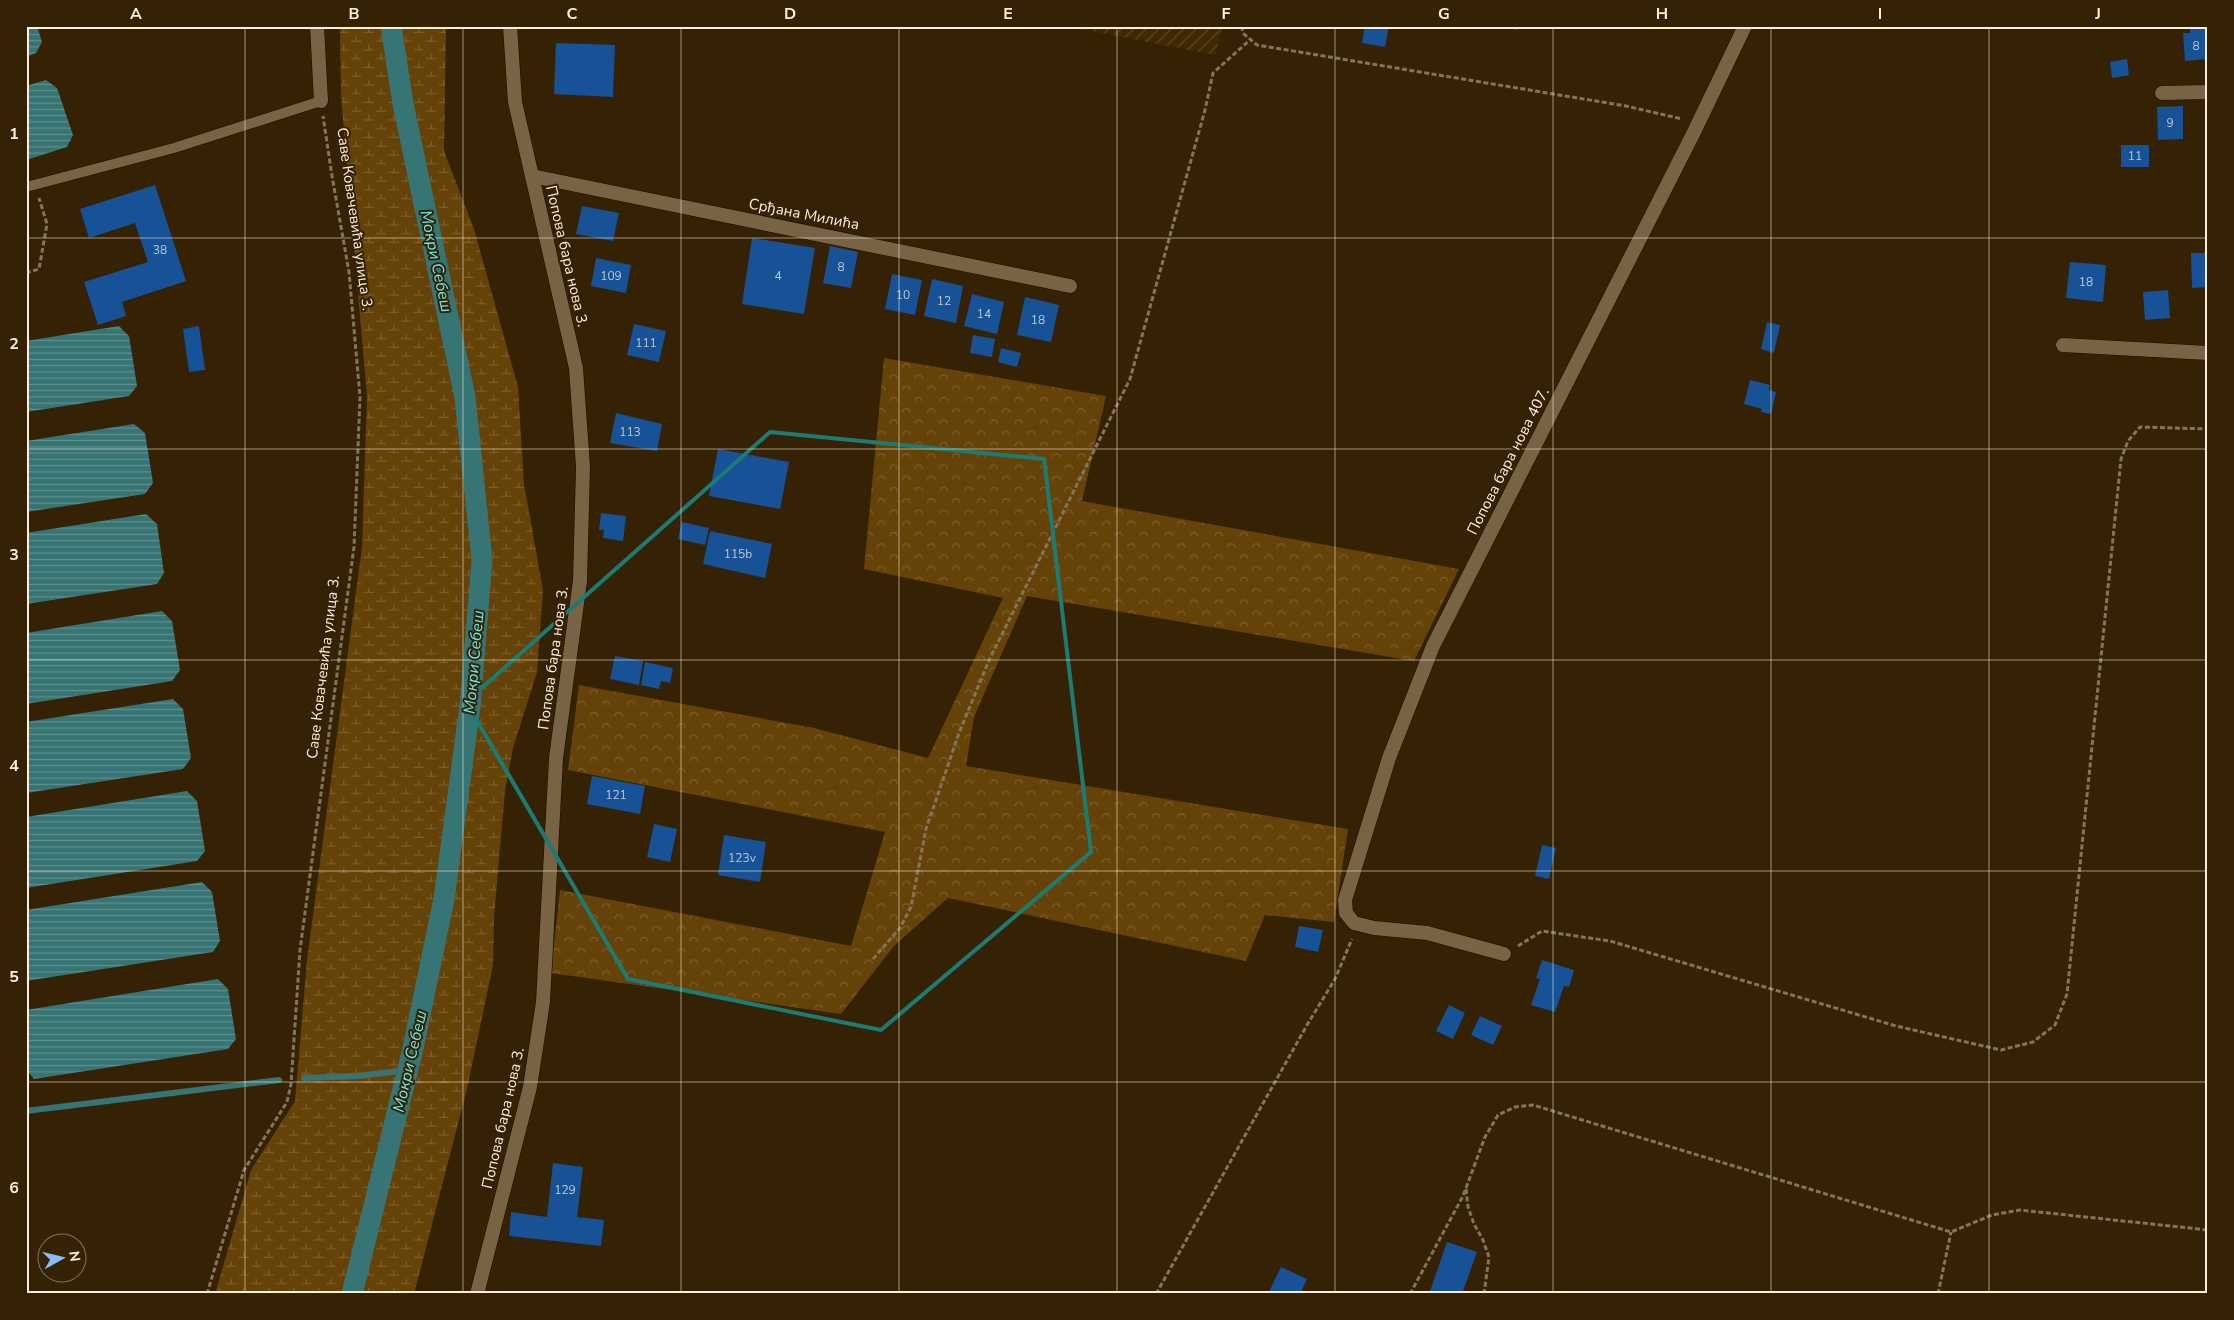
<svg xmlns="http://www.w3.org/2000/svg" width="2234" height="1320" font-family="'Nunito Sans',sans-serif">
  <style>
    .industrial { fill: url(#industrial-furrows) }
    .forest { fill: url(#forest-crowns) }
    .wetland { fill: url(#wetland-marsh) }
    .water { fill: url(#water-rules) }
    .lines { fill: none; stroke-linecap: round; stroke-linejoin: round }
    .stream { stroke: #377474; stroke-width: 6 }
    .canal { stroke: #377474; stroke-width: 21 }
    .building { fill: #165295 }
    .service-casing { stroke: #190c00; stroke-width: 11 }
    .minor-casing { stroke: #190c00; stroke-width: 15 }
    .path { stroke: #84745b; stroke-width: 3; stroke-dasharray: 5 2.5; stroke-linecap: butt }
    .service { stroke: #796345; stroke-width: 10 }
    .minor { stroke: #796345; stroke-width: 14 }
    .marked { fill: none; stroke: #1b7c74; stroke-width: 4; stroke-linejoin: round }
    .grid { fill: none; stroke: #fbeede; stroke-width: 1; stroke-opacity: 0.55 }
    .labels { text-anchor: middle; stroke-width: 4; stroke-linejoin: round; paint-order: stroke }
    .number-label { font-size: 12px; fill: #c2c7cc }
    .street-label { font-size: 15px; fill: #fbeede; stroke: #352204 }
    .water-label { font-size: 16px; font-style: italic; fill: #6debeb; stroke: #352204 }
    .neatline { fill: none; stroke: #fbeede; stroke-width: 2 }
    .grid-label { font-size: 16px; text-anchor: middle; font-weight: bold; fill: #fbeede }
  </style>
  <defs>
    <pattern id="industrial-furrows" width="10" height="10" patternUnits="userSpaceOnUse" patternTransform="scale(1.25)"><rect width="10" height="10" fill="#402801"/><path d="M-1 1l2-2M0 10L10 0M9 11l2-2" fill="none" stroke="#5c4826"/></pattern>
    <pattern id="forest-crowns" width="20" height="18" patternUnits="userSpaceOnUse" patternTransform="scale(1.25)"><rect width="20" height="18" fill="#654308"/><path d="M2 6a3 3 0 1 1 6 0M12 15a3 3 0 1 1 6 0" fill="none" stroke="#7c5e2c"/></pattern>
    <pattern id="wetland-marsh" width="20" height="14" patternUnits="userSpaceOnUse" patternTransform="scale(1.25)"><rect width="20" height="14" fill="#654308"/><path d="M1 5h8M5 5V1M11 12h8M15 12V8" fill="none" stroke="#7c5e2c"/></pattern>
    <pattern id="water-rules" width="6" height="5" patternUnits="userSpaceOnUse" patternTransform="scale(1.25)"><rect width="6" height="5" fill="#377474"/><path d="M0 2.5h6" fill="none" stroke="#5f8f8e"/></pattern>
  </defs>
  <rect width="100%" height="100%" fill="#352204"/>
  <!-- industrial -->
  <path class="industrial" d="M1066 26H1223L1215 55Z"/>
  <!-- forest -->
  <path class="forest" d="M884 358 1106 396 1082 501 1459 569 1414 661 1027 596 974 717 966 766 1348 829 1334 922 1265 915 1246 961 948 898 894 946 841 1014 551 973 560 890 851 946 885 832 568 770 579 685 814 728 928 758 1003 598 864 569Z"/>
  <!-- wetland -->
  <path class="wetland" d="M340 26H446L444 151 474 229 518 387 524 484 543 590 537 672 513 748 505 791 494 917 493 965 467 1089 414 1294H215L251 1170 295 1101 307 960 362 547 367 397 341 96Z"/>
  <!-- water -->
  <path class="water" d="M26 26H37L42 42 36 53 26 57Z
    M46 80 57 88 73 135 67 147 26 160V86Z
    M119 326 129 336 137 386 129 396 26 412V341Z
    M134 424 145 433 153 483 145 494 26 512V441Z
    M146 514 157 524 164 573 157 584 26 604V533Z
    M162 611 172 621 180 670 172 681 26 704V633Z
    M173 699 183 709 191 758 183 769 26 793V722Z
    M187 791 197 801 205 851 197 861 26 888V817Z
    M202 882 212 892 220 941 213 952 26 981V910Z
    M218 979 228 989 236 1039 228 1049 34 1079 26 1069V1010Z"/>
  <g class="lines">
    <!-- stream -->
    <path class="stream" d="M304 1078 358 1076 408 1070
      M26 1111 279 1080"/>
    <!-- canal -->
    <path class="canal" d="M352 1294 412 1053 444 899 470 706 482 560 465 397 403 104 391 26"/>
  </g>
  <!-- building -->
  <path class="building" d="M1365 26H1389L1385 47 1362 43Z
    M1502 26H1518V30Z
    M2190 26H2208V59L2185 61 2183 33H2190Z
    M556 43 615 45 613 97 554 94Z
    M2127 59 2129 75 2112 78 2110 62Z
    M2183 106V139L2158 140 2157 107Z
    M2121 145H2149V167H2121Z
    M155 185 186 281 122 302 126 316 98 325 84 282 148 262 135 223 89 238 80 209Z
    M582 206 619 213 613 241 576 234Z
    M752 238 815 248 804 314 742 304Z
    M830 246 858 252 851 288 823 283Z
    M2191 253H2208V287L2192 288Z
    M596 258 631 265 626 293 591 286Z
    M2070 262 2106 265 2103 302 2066 298Z
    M892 274 922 280 915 315 885 309Z
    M932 279 963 286 956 323 924 316Z
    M2168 290 2170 318 2145 320 2143 292Z
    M972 294 1004 302 997 334 964 326Z
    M1025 297 1059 305 1051 342 1017 335Z
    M1767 322 1780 325 1774 353 1761 349Z
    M634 324 666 331 659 362 627 355Z
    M199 326 205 370 189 372 183 329Z
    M973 335 995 339 992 357 970 353Z
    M1001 348 1021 353 1017 367 998 362Z
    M1750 380 1770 385 1769 390 1776 392 1771 414 1761 412 1762 409 1744 404Z
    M616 413 662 424 657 451 610 443Z
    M718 449 789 462 780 509 709 496Z
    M601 513 626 516 623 541 603 538 604 530H599Z
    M682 522 709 528 705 545 678 539Z
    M710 531 772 544 765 578 703 564Z
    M615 656 643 661 639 685 610 679Z
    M645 662 673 668 670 683 661 681 659 689 641 685Z
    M592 776 645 786 640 814 587 804Z
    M654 824 677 829 670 862 647 857Z
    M724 835 766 842 760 882 718 875Z
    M1542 845 1556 848 1549 879 1535 876Z
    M1299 926 1323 930 1318 952 1295 947Z
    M1542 960 1574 970 1569 987 1564 986 1555 1012 1531 1005 1540 979 1536 978Z
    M1449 1005 1465 1013 1453 1039 1436 1031Z
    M1480 1016 1502 1026 1493 1045 1471 1035Z
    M553 1163 583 1167 577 1217 604 1220 601 1246 509 1236 511 1212 547 1217Z
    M1447 1242 1477 1252 1462 1294H1429Z
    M1281 1267 1307 1279 1300 1294H1268Z"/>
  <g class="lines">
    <defs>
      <path id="service" d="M26 187 174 148 321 101"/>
      <path id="minor" d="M317 26 321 101
        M2162 93 2208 92
        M532 176 1070 286
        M2063 345 2208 353
        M1504 954 1427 933 1374 928 1354 923 1346 913 1345 900 1389 758 1433 646 1693 134 1745 26
        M477 1294 530 1087 543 1002 556 758 580 581 583 467 576 368 515 102 510 26"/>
    </defs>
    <!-- service casing -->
    <use href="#service" class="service-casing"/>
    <!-- minor casing -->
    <use href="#minor" class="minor-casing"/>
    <!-- path -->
    <path class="path" d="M1241 26 1244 34 1257 45 1626 106 1682 119
      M26 273 39 269 47 224 39 198
      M1518 946 1542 931 1610 941 1896 1026 2001 1050 2033 1042 2055 1025 2067 994 2121 459 2128 441 2140 427 2208 429
      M873 959 900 928 911 907 926 829 959 733 990 658 1130 379 1205 110 1213 73 1250 40
      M1466 1189 1468 1207 1474 1224 1483 1240 1489 1257 1484 1294
      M207 1294 244 1170 287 1102 291 1084 300 950 354 547 360 397 349 272 332 176 323 116
      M1156 1294 1307 1025 1335 979 1352 939
      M1410 1294 1463 1196 1485 1137 1498 1115 1515 1107 1533 1105 1951 1232 1992 1215 2020 1210 2208 1230
      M1938 1294 1951 1232"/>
    <!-- service -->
    <use href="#service" class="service"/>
    <!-- minor -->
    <use href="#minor" class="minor"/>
  </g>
  <!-- marked area -->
  <path class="marked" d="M770 432 1044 459 1091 852 881 1030 628 979 466 702Z"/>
  <!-- grid -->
  <path class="grid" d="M245 26V1294M463 26V1294M681 26V1294M899 26V1294M1117 26V1294M1335 26V1294M1553 26V1294M1771 26V1294M1989 26V1294M26 238H2208M26 449H2208M26 660H2208M26 871H2208M26 1082H2208"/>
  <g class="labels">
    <!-- number labels -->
    <g class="number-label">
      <text x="2196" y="50">8</text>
      <text x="2170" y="127">9</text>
      <text x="2135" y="160">11</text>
      <text x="160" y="254">38</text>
      <text x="841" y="271">8</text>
      <text x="611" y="280">109</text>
      <text x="778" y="280">4</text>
      <text x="2086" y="286">18</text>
      <text x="903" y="299">10</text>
      <text x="944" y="305">12</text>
      <text x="984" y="318">14</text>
      <text x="1038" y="324">18</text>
      <text x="646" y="347">111</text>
      <text x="630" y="436">113</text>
      <text x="738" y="558">115b</text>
      <text x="616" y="799">121</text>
      <text x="742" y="862">123v</text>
      <text x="565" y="1194">129</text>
    </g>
    <!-- street labels -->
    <g class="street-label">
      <text transform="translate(804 214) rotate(11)" y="5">Срђана Милића</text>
      <text transform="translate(355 219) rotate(82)" y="5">Саве Ковачевића улица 3.</text>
      <text transform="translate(567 256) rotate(77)" y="5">Попова бара нова 3.</text>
      <text transform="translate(1508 461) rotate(-63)" y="5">Попова бара нова 407.</text>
      <text transform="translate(553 658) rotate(-82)" y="5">Попова бара нова 3.</text>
      <text transform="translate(323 667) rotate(-83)" y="5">Саве Ковачевића улица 3.</text>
      <text transform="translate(503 1118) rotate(-77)" y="5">Попова бара нова 3.</text>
    </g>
    <!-- water labels -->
    <g class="water-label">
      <text transform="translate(437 261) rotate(78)" y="6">Мокри Себеш</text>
      <text transform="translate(473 662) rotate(-85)" y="6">Мокри Себеш</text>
      <text transform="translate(409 1061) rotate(-77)" y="6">Мокри Себеш</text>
    </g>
  </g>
  <!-- border -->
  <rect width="2234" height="1320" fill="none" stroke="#352204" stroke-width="55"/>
  <!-- north arrow -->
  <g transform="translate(62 1258) rotate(82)"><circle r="24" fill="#352204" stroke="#84745b"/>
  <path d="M0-4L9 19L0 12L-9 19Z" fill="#88bbfc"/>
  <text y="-8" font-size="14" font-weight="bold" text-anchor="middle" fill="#fbeede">N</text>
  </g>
  <rect x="28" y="28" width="2178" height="1264" class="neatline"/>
  <g class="grid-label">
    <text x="136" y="19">A</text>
    <text x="354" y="19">B</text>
    <text x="572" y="19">C</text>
    <text x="790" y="19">D</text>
    <text x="1008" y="19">E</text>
    <text x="1226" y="19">F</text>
    <text x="1444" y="19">G</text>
    <text x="1662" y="19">H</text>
    <text x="1880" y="19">I</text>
    <text x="2098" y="19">J</text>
    <text x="14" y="139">1</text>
    <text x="14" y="349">2</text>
    <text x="14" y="560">3</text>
    <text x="14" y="771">4</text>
    <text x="14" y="982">5</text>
    <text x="14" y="1193">6</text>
  </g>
</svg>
